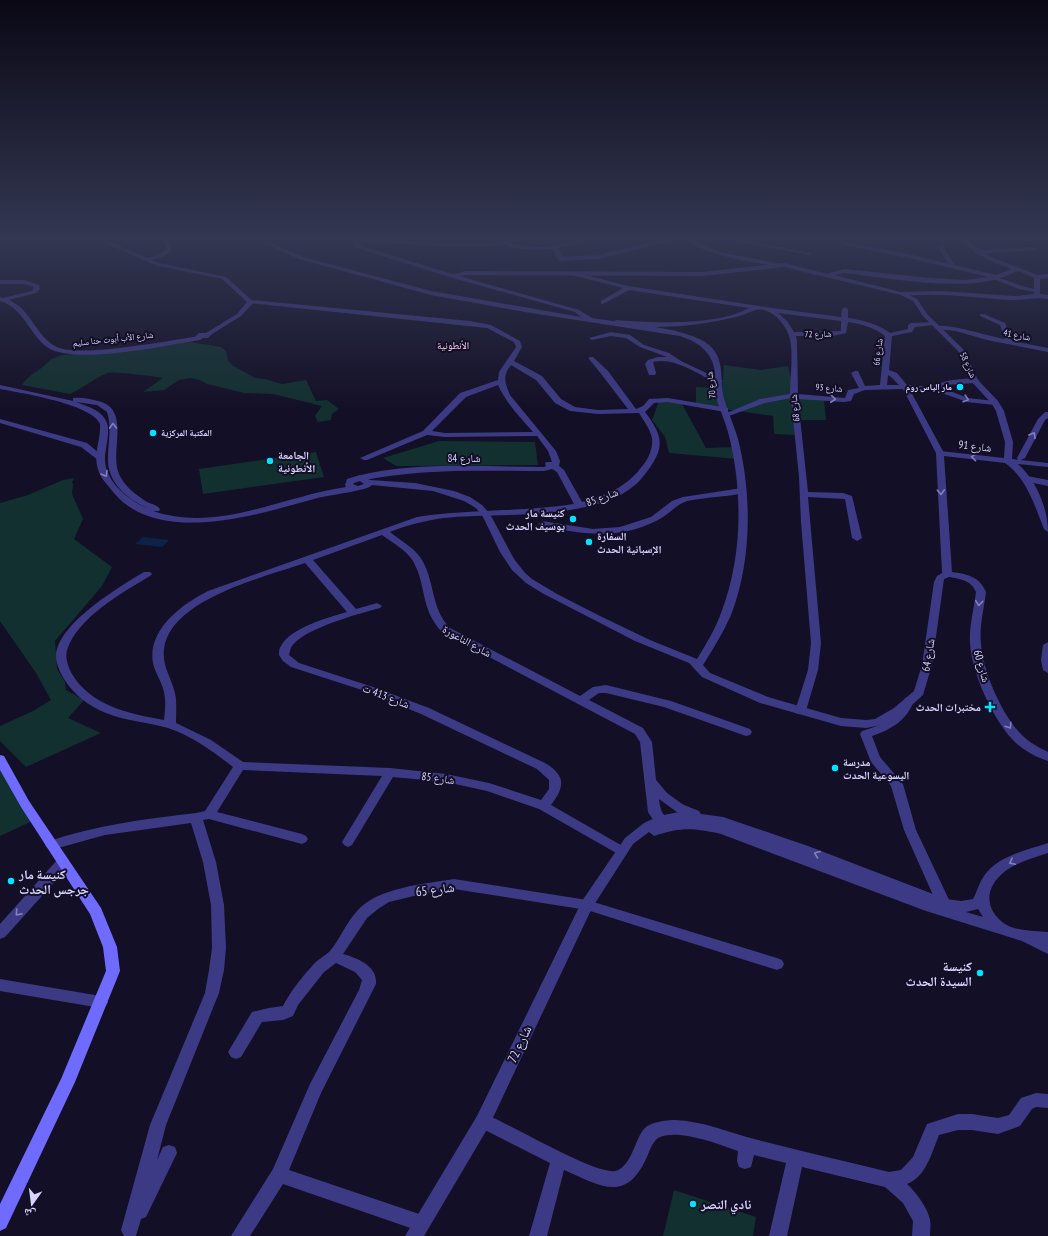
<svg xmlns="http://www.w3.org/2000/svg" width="1048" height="1236" font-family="'PT Sans Narrow','Noto Naskh Arabic',sans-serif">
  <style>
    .green { fill: #12302f }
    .water { fill: #0c2248 }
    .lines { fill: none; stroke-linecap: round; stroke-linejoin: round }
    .minor { fill: #3d3a85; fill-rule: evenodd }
    .tertiary { fill: #3d3a85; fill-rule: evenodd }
    .secondary { fill: #6f6bff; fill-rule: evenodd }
    .oneway { stroke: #837fbc }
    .poi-dot { fill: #00e5ff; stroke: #130f26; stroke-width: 1.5 }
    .labels { text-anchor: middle; stroke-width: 4; stroke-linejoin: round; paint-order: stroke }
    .far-street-label { font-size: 9px; fill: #d9d4ff; stroke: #130f26 }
    .far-poi-label { font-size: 9px; font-weight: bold; fill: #d9d4ff; stroke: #130f26; text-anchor: end }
    .far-neighbourhood-label { font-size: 10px; fill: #ffd6f0; stroke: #130f26 }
    .street-label { font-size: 11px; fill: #d9d4ff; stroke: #130f26 }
    .poi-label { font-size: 11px; font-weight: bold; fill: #d9d4ff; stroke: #130f26; text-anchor: start }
    .near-poi-label { font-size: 13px; font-weight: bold; fill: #d9d4ff; stroke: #130f26; text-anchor: start }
    .near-street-label { font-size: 13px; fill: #d9d4ff; stroke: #130f26 }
  </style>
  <rect width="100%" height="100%" fill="#130f26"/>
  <!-- green -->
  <path class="green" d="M190 342 221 347 226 351 228 360 232 365 255 378 265 379 282 384 306 380 316 401 327 400 339 409 332 414 331 420 318 422 315 416 322 406 273 394 244 393 207 384 200 380 190 378 179 380 164 390 143 392 163 378C157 377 112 371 108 373 95 378 83 388 70 394L22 385C28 374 44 369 51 359L63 355Z
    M724 365 761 370 788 366 795 396 824 399 826 420H799L796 435 774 434 773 416 696 405V387L722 388Z
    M659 401 681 402 706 448 735 447 738 459 669 453 665 437 652 420Z
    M439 441 535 442 538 465 396 466 383 458Z
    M316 452 324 477 203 494 199 469Z
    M74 478 72 482 73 484 72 494 83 519 74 539 112 567 102 586 55 641 57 669 65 682 66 690 84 700 68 718 101 733 26 767 0 741V726L33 711 51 700 36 673 0 621V503L28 495 63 480Z
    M0 770 39 818 0 836Z
    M674 1190 756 1217 753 1236H663Z"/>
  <!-- water -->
  <path class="water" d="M143 537 169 540 162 547 135 544Z"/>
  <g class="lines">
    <!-- minor -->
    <path class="minor" d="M159 237H165L171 244V251L163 257 145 261V259L159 255 165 250 166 245Z
      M326 237H340L357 240 371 238 451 244 491 243 522 237H534L510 243C523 245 537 248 550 246 569 244 586 237 606 237L559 248 562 257 598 255 673 237H687L720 252 787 265 784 267C748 262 713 257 681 239L598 259 560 261 557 259 554 249 532 250 509 247 507 246V244L491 246 451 247 366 242H361L358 245 455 275 456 276 453 278 353 247 354 243Z
      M712 237H727L812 253 809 255Z
      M939 246H943L955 266 954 267H950L938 247Z
      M1033 247 1035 248V250L977 254 974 252 977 250Z
      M1016 268H1020L1038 275 1048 274V278L1040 279V294L1048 295V299C1036 297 1024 300 1011 300 975 298 939 292 903 296L900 294 903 292 940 291 1015 296 1034 294V292L1019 289 991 278 994 276 1022 286 1034 289V278L1016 270Z
      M574 272 628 286 772 308 841 317 842 309 845 307 848 309V318C863 320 878 324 890 333L908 329V325L911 323 936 322V324L934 325 915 327 912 332 892 336 889 370 897 373 907 385 935 387C941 379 968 378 978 379L979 381 975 383 945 385 942 388 968 398 995 401 999 403 995 405 967 402 936 391 910 390 944 453 940 455 936 453 903 389 865 390 854 394 851 401 844 402 798 399 808 492 843 493 852 496 862 538 857 541 852 538 845 499 808 497 821 643 818 670 805 714H797L795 711 808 670 811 643 801 522 799 477 791 398 765 403 726 417 722 415 760 399 790 394C790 379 794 349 789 336 786 326 777 315 767 311 757 306 746 315 736 317 698 326 651 331 614 323L613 322 616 320C652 323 718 326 749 308L629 290 603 304 601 303V301L623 288 572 275V273ZM778 313 841 321V331L794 332 787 321ZM848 322C861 324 874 327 885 336L880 385 865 386 858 371H855L851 373 859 388 848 390 845 398 798 394 797 341 796 336H833L846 333ZM888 375 891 377 899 385H887Z
      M0 280H24L39 285 40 289 36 293 9 300C31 309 36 337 57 347 78 358 172 340 200 336L203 338 200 340C166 345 74 366 47 347 29 334 24 308 0 301V297L3 298 32 291 34 287 24 284H0Z
      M251 300 470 321 491 325 520 341 522 347 514 361 542 376 561 399 575 407 598 410 628 409 602 375 589 359V357H593L608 371 636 409 643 406 649 399 668 398 728 408V412H725L668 402 654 403 645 412C660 432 666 444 651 466 646 473 641 480 635 485 592 522 497 512 443 518 424 521 407 525 390 532 401 541 415 548 422 560 435 582 431 609 450 628L580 696 593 687 606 685 671 701 750 729 752 732 750 735 746 736 664 707 606 693H599L589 700 643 728 652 742 656 780 667 793 689 809 691 812 689 815 685 817 681 815 659 799C662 824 668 810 675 823L673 826C662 830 653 821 648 812L640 742 635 734 442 632C420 609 427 586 413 561 406 550 393 543 382 535L313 560 356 609 377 603 382 606 380 608C358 614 305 628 292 646 290 649 290 652 289 655L299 663 373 687 429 708 545 763C566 776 565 786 551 805L626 848 628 851 626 854 622 856 618 854 539 809 487 791 446 782 393 777 352 845 348 847 344 845 342 842 382 776 243 770 217 812 302 834 306 836 308 839 306 842 302 844 209 819 203 820 216 862 224 905 226 948 224 970 219 993 166 1125 157 1160 163 1147 169 1145 175 1147 177 1153 146 1217 141 1219 136 1236H124L121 1230 150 1125 205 993 209 970 212 948 211 905 203 862 191 823 105 835 51 850 47 848 45 845 47 842C95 825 145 819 196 813L205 811 233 767C214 752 192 736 168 728 147 722 126 721 106 713 89 706 74 695 64 679 60 672 56 664 56 656 57 624 119 587 144 572H150L152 574 150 576C122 593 78 617 67 650 65 658 68 667 72 674 91 706 130 714 164 720 165 711 166 701 164 692 162 682 155 673 153 663 147 630 182 604 208 591L417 517C469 509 522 512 574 504L557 472 552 469 544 471C482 471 421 468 360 481L356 478 357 476C418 461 482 467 544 467L546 466 545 464 546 462H552L548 451 537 436 445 437 427 435 367 460H364L360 458 423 431 460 393 498 380 499 372 516 347 514 342 487 328 249 303 248 302ZM511 365 536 380 555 403 570 411 598 414 639 413C644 421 650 429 652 438 653 446 650 455 646 461 629 486 610 494 582 502L564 470 559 466 560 461 556 451 510 395C505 383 502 376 511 365ZM498 385C506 403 520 417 533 432L445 433 432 431 466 397ZM305 563 347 612C329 617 290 628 281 646 279 648 279 652 279 655L283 661 291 667 365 691 421 714 537 769 549 780V789L541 800 489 783 446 774 390 768 243 762 211 740 176 723C176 713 177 702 175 693 171 677 162 666 164 649 170 599 265 577 305 563Z
      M980 314H984L1005 323 1012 341 1048 348V352L987 340 956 331 937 329 934 327C943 321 991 337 1005 339L1000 325 980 316Z
      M611 332 630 335 644 345 669 353 681 361 723 381 719 383H716C698 374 674 357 653 362L656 373 655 375H649L645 364 648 360 658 357H667L640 347 626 338 611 336 592 340 589 338Z
      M1045 412H1048V418L1045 420 1025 458 1021 460H1018L1017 458 1038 419Z
      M0 419 87 443 105 458 101 460H98L81 447 0 423Z
      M1027 476 1048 480V486L1024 481 1023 479Z
      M742 488 746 491 745 493C726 497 706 497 687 501 675 505 668 516 656 521 616 541 584 533 542 527L538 524 542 521 593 529 620 527 651 517 672 501 683 497Z
      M909 697 913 698 914 701C906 721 892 729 872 736L880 757 903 784 916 830 951 904 949 913 944 914 939 913 937 904 904 830 891 786 871 762 860 734 862 731C875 727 891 723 899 710 902 707 903 702 905 698Z
      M454 879 587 900 777 958 782 960 784 964 782 968 777 970 587 910 454 889 418 895 389 902 378 909 367 918 343 954C357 958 378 966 376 984L321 1093 289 1170 428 1217 431 1223 428 1229 422 1232 283 1184 250 1236H231L273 1169 310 1084 359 990 362 980 355 972 336 963 324 972 298 1005 293 1016 283 1020 262 1022 241 1057 236 1059 231 1057 228 1052 252 1012 269 1008 283 1006C290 992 302 977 313 965 318 959 325 956 330 951 340 939 346 923 357 911 378 887 425 884 454 879Z
      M1027 931 1048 941V954L1022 941 1020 937 1022 933Z
      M0 979 101 996 106 998 108 1002 106 1006 101 1008 0 991Z
      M1036 1093 1048 1094V1108L1036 1107 1032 1109 1020 1126 998 1134 972 1130H958L939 1135C932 1152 926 1177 907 1184 915 1191 928 1208 930 1220 931 1224 930 1231 930 1236H912L913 1221 903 1203 885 1187 802 1167 787 1236H769L786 1163 754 1155 751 1167 745 1169 739 1167 737 1161 738 1151C718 1144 677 1128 658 1138 652 1142 649 1153 646 1159 625 1204 599 1185 564 1170L547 1236H529L550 1163 477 1126 475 1121 477 1116 483 1113C508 1123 595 1175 615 1171 631 1168 635 1139 644 1129 650 1122 666 1120 675 1120 702 1121 728 1132 754 1139 799 1151 844 1161 889 1172L901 1170 913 1157 927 1124 958 1114H972L998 1118 1009 1115 1021 1098Z"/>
    <!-- tertiary -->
    <path class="tertiary" d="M87 237 104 239 159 263 226 277 254 302 241 316 212 334 208 338H196L195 337 199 333H206L237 314 247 302 222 279 155 265 100 241Z
      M251 237H259L303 257 431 291 581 317 575 312 453 278 450 276 465 271 703 272 784 263 827 274 844 269 930 278 966 280 989 277 904 257 848 246 823 237H833L849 243 904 253 996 275 1012 269C992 263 973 253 958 237H965L983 252 996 259 1020 268V270C1012 273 1003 278 994 280 949 290 890 278 844 273L834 275 905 293 917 299 927 314 963 349 978 380 998 401 1004 411 1013 442 1012 459 1048 463V467L1018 464C1036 480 1048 508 1048 532L1044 529C1034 504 1027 479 1005 463L944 456 952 572C967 574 980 577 986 592 984 609 979 627 981 644 983 671 1001 713 1020 733 1028 742 1038 747 1048 752V761C1035 757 1021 749 1012 739 992 717 972 673 970 644 969 626 974 609 976 592 971 580 960 579 949 577L944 579 932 665 923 695 902 714 882 725 866 728 841 726 760 703 702 677 689 663 635 641 542 593 526 583 512 570 500 552 483 517 476 508 464 501 433 491 372 485C368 491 326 495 314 499 259 514 158 547 113 492 108 485 100 478 98 469 93 455 101 439 100 424 92 404 21 393 0 389V385L73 401V398C81 397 90 399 98 401 132 409 109 451 119 474 124 486 136 495 147 502 152 504 157 505 160 509L159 511H153C218 533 283 496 346 487L345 485 347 479 360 475 370 480 415 483 454 491 470 497 482 505 490 514 514 559 525 573 532 579 557 594 600 616 650 640 697 659C706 644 715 630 721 613 742 559 743 496 730 440 727 425 720 411 716 397 714 389 715 381 715 373 713 352 698 342 680 336L525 312 431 295 299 259ZM784 267 901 295 913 301 923 316 958 351 971 381 992 404 996 411 1005 442 1004 458 940 451 936 453 942 573 937 576 934 582 922 665 914 691 894 708 875 719 866 720 841 718 768 697 710 673 703 665C713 649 723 633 731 615 752 561 752 494 738 439 734 425 728 412 724 399 719 379 726 360 709 345 689 327 620 323 592 318L579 310 459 276 465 275 703 276ZM76 402 97 405 107 412C112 428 108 443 108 459 107 484 131 502 152 510 131 503 104 482 105 458 105 447 112 429 105 419 99 409 86 406 76 402ZM360 481 364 484 358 486 353 484 354 483Z
      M1048 642V673L1043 670 1041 660 1043 645Z
      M679 803 699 811 701 814 723 817 808 846 946 899 961 901 973 899C977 892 979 883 984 876 997 856 1027 850 1048 843V853C1033 858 1015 863 1003 873 984 889 985 910 1005 924 1015 931 1037 931 1048 932V944L1022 941 926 911 721 834C693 828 682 827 654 836L649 832 633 844 592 908 489 1126 424 1236H405L477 1116 582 901 625 838 644 823 659 816 679 812 675 810 673 807 675 804ZM978 909 983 917 966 912Z
      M63 858 68 859 69 863 68 867 5 937 0 939V924L58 859Z"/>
    <!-- secondary -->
    <path class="secondary" d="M0 755 4 756 29 801 101 908 117 947 120 971 75 1082 6 1228 0 1231V1204L61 1079 106 971 103 947 90 914 21 807 0 770Z"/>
  </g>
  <!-- one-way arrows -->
  <defs><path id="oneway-chevron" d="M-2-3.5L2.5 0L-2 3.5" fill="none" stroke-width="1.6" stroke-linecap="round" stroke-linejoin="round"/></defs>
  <g class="oneway">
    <use href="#oneway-chevron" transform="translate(833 399) rotate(6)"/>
    <use href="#oneway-chevron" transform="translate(966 399) rotate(16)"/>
    <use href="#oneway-chevron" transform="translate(113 426) rotate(-91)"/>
    <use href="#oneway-chevron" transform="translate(1033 435) rotate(-61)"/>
    <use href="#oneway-chevron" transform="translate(974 457) rotate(-173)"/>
    <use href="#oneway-chevron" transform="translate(105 474) rotate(60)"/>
    <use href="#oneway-chevron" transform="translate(941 492) rotate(87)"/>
    <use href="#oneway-chevron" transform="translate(979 603) rotate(96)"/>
    <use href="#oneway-chevron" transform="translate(1009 726) rotate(56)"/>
    <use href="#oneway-chevron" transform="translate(817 854) rotate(-159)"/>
    <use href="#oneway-chevron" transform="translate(1012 862) rotate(153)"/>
    <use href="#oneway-chevron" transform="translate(18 913) rotate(132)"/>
  </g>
  <!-- sky -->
  <linearGradient id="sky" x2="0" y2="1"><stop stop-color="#0a0815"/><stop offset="0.58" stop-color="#333752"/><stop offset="1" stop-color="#333752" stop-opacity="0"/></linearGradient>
  <rect width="1048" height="410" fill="url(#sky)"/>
  <!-- markers -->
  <g class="poi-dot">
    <circle cx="960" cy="387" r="4"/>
    <circle cx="153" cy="433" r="4"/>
    <circle cx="270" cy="461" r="4"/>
    <circle cx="573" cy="519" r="4"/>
    <circle cx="589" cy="542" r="4"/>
    <path d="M988 701h4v4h4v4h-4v4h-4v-4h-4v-4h4z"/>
    <circle cx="835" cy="768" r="4"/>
    <circle cx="11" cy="881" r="4"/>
    <circle cx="980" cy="973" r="4"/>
    <circle cx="693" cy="1204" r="4"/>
  </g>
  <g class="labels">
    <!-- far-street labels -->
    <g class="far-street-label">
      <text transform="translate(818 334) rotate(-1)" y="3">شارع 72</text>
      <text transform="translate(1017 335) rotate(11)" y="3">شارع 41</text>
      <text transform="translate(113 339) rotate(-6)" y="3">شارع الأب أبوت حنا سليم</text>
      <text transform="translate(878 352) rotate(-83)" y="3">شارع 66</text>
      <text transform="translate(968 365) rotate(65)" y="3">شارع 58</text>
      <text transform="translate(711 385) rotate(-97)" y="3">شارع 70</text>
      <text transform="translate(829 388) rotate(4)" y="3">شارع 93</text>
      <text transform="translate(795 408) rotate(-96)" y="3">شارع 68</text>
    </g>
    <!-- far-poi labels -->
    <g class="far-poi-label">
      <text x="952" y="390">مار إلياس روم</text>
      <text x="161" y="436" text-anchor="start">المكتبة المركزية</text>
    </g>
    <!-- far-neighbourhood labels -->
    <g class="far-neighbourhood-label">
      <text x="453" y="349">الأنطونية</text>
    </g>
    <!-- street labels -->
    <g class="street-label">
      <text transform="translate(975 446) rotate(7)" y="4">شارع 91</text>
      <text x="464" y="462">شارع 84</text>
      <text transform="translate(602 497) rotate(-20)" y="4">شارع 85</text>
      <text transform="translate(467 641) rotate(29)" y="4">شارع الناعورة</text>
      <text transform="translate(928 655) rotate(-81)" y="4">شارع 64</text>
      <text transform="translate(982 666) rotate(74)" y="4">شارع 60</text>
      <text transform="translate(386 696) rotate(21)" y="4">شارع 413 ت</text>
      <text transform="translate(438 778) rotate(8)" y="4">شارع 85</text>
    </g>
    <!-- poi labels -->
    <g class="poi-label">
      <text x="278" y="459">الجامعة<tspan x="278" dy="13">الأنطونية</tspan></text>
      <text x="565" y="517" text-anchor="end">كنيسة مار<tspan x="565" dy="13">يوسيف الحدث</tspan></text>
      <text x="597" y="540">السفارة<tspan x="597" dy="13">الإسبانية الحدث</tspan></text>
      <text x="981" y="711" text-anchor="end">مختبرات الحدث</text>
      <text x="843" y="766">مدرسة<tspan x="843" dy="13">اليسوعية الحدت</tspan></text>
    </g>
    <!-- near-poi labels -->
    <g class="near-poi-label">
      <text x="19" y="879">كنيسة مار<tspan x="19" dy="15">جرجس الحدث</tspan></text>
      <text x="972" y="971" text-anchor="end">كنيسة<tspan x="972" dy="15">السيدة الحدث</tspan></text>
      <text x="701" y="1209">نادي النصر</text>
    </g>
    <!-- near-street labels -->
    <g class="near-street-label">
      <text transform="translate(435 889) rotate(-7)" y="5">شارع 65</text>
      <text transform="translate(519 1044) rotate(-65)" y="5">شارع 72</text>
    </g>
  </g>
  <!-- north arrow -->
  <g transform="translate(32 1204) rotate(194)" stroke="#130f26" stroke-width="3" paint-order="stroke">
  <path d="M0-3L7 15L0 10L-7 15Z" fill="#d9d4ff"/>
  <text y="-6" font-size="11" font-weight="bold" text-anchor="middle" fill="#d9d4ff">ش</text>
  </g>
</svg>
